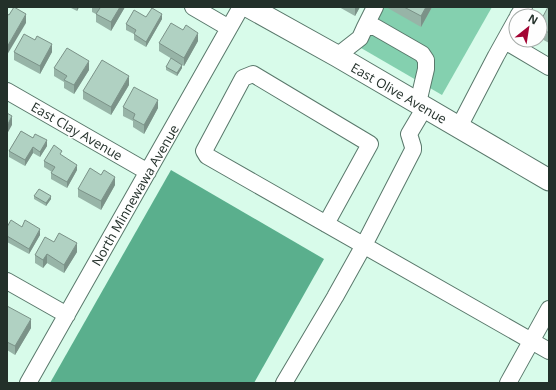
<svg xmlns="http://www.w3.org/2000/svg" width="556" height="390" font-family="'Open Sans',sans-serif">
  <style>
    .green { fill: #84d0af }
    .water { fill: #5aaf8d }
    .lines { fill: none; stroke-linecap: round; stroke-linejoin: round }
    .minor-casing { stroke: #59786b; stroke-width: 18 }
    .major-casing { stroke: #59786b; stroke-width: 23 }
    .minor { stroke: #fff; stroke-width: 16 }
    .major { stroke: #fff; stroke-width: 21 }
    .wall { fill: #97b4a7 }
    .shaded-wall { fill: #7b9288 }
    .building { fill: #b0d1c2; stroke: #7b9288 }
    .labels { text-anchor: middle; stroke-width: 3; stroke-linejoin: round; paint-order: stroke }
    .street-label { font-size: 13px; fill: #23302a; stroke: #fefefe }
  </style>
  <rect width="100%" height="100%" fill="#d8fbea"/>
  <!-- green -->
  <path class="green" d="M368 7H492L442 95 349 41Z"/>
  <!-- water -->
  <path class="water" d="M171 170 324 259 254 383H50Z"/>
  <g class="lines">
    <defs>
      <path id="minor" d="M193 7 229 28
        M518 16 524 7
        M365 27 375 7
        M505 41 549 67
        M337 56 360 38 365 27H375L422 54 426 60V69L418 103
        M7 91 148 172
        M459 127 496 56 516 20
        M326 224 370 144 253 74 243 78 204 151 207 156 549 351
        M7 281 67 315
        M28 383 241 7
        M284 383 335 297 364 245 413 150V147L409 134 425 107
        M508 383 549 309"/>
      <path id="major" d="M249 7 337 56 549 180"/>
    </defs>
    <!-- minor casing -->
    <use href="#minor" class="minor-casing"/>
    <!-- major casing -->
    <use href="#major" class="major-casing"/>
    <!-- minor -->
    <use href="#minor" class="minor"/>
    <!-- major -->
    <use href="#major" class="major"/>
  </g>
  <!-- wall -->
  <path class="wall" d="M69 7H79L77 11Z
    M92 7H125L111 31 96 22V14L92 12Z
    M339 7H360L355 16Z
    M386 7H432L421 27Z
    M549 7V43L540 38V22Z
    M146 17 162 19 146 47 134 40V34L126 30V24Z
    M198 41 184 66 182 65V68L177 76 166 70V67L172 59 159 51V43Z
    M14 52H52L40 74 14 60Z
    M54 68 89 70 74 94 64 88V82L54 76Z
    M129 85 111 115 83 99V91Z
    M123 107 158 108 144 134 133 127V121L123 116Z
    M21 131 47 146 40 157 33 153 25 166 9 157V151Z
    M62 156 77 170 67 188 51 179V173L52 172 44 167V161Z
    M115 185 101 210 78 197V189Z
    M34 196 51 199 46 206 34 199Z
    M7 227 40 235 29 254 7 242Z
    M54 242 77 252 64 273 47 263 43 268 35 263V255Z
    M7 307 31 328 15 355 7 350Z"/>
  <!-- shaded-wall -->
  <path class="shaded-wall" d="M77 7H79L77 11Z
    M120 7H125L111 31V22Z
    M355 7H360L355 16Z
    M426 7H432L421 27V16Z
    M26 14V23L7 55V47Z
    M162 14V19L146 47V42Z
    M198 33V41L184 66V58Z
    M52 44V52L40 74V66Z
    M89 61V70L74 94V85Z
    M182 65V68L177 76V73Z
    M129 76V85L111 115V107Z
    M158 100V108L144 134V125Z
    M12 116V125L7 134V126Z
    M47 140V146L40 157V152Z
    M33 147V153L25 166V160Z
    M77 165V170L67 188V182Z
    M115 177V185L101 210V201Z
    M51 196V199L46 206V203Z
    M40 229V235L29 254V249Z
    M77 243V252L64 273V265Z
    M47 254V263L43 268V260Z
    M31 319V328L15 355V346Z"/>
  <!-- building -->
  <path class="building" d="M14 7 26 14 7 47V14L9 15Z
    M98 7H120L111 22 96 14 100 8Z
    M404 7H426L421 16Z
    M548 7H549V33L540 27V22Z
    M152 8 162 14 146 42 134 34 136 30 126 24 134 10 146 17Z
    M171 23 183 30 186 25 198 33 184 58 159 43Z
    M24 34 35 40 37 36 52 44 40 66 14 52Z
    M67 48 89 61 74 85 64 80 67 76 54 68Z
    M171 58 182 65 177 73 166 67Z
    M102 60 129 76 111 107 83 91Z
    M134 87 158 100 144 125 133 119 135 114 123 107Z
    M7 113 12 116 7 126Z
    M21 131 33 138 35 134 47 140 40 152 33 147 25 160 9 151Z
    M54 145 62 151 60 154 77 165 67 182 51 173 55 167 44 161Z
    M90 168 101 175 104 170 115 177 101 201 78 189Z
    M39 189 51 196 46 203 34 196Z
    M11 220 22 227 25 220 40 229 29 249 7 236V227Z
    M59 233 77 243 64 265 47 254 43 260 35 255 45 237 54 242Z
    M7 306 31 319 15 346 7 342Z"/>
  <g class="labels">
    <!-- street labels -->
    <g class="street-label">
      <text transform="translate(399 93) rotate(30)" y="5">East Olive Avenue</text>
      <text transform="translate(77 131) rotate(30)" y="5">East Clay Avenue</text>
      <text transform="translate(135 195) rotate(-60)" y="5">North Minnewawa Avenue</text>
    </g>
  </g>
  <!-- border -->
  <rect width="556" height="390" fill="none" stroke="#23302a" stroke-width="16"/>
  <!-- north arrow -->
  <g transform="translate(528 28) rotate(30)"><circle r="19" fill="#fefefe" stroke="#a6aca9"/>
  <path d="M0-3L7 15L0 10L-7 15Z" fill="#a30534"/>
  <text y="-6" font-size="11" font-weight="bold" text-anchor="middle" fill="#23302a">N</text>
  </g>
</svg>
